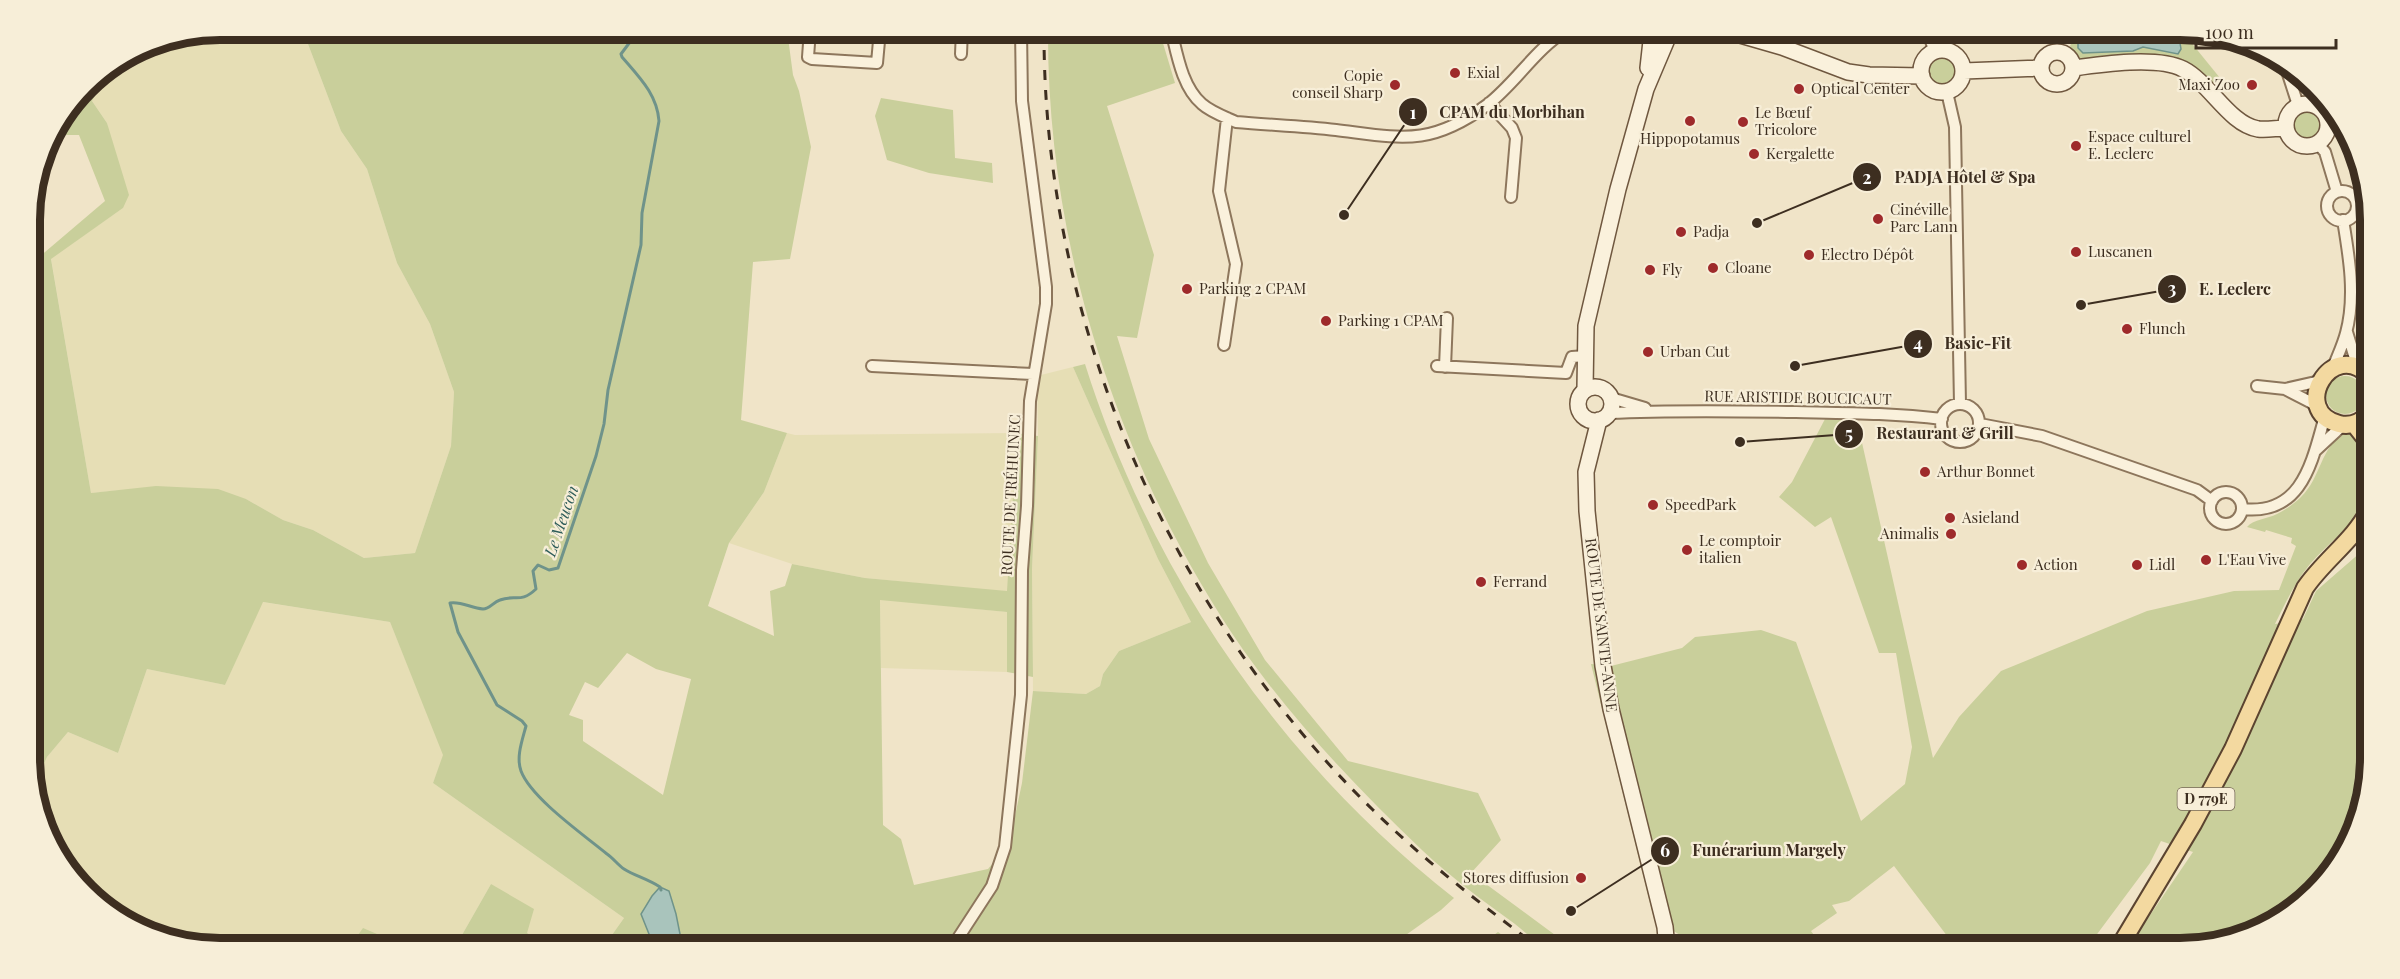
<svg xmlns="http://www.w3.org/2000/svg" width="2400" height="979" font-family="'Playfair Display',serif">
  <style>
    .farmland { fill: #e6deb5 }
    .green { fill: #c9cf9b; fill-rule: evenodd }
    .water { fill: #a9c4bc; stroke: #6f938a; stroke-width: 1.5 }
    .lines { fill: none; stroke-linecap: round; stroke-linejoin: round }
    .stream { stroke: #6f938a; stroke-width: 3 }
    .street-casing { stroke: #8d765c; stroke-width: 14 }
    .secondary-casing { stroke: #6f573f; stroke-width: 18 }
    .primary-casing { stroke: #5b4430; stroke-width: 20 }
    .street { stroke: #faf1dc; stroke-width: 10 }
    .secondary { stroke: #faf1dc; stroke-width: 15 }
    .primary { stroke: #f3d9a0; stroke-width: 16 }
    .rail { stroke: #3d2e20; stroke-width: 3; stroke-dasharray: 10 10; stroke-linecap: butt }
    .poi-dot { fill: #9e2a2b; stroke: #f7eed8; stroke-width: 2 }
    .labels { text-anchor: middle; stroke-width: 4.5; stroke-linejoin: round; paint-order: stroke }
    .shield { fill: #f7eed8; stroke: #756857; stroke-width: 1.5 }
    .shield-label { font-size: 14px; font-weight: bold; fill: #3d2e20 }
    .poi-label { font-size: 15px; fill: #3d2e20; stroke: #f7eed8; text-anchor: start }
    .street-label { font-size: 15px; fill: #3d2e20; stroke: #f7eed8 }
    .water-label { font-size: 16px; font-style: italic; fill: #2f5d5a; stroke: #f7eed8 }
    .rim { fill: none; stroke: #3d2e20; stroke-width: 8 }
    .leader { fill: none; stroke: #3d2e20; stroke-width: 2 }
    .callout-dot { fill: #3d2e20; stroke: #f7eed8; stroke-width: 2 }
    .mark-label { font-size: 18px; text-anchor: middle; font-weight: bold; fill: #fff }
    .callout-label { font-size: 16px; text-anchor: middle; font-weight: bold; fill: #3d2e20; stroke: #f7eed8; stroke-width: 4.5; stroke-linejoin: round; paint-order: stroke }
  </style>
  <rect width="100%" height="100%" fill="#f0e4c8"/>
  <!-- farmland -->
  <path class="farmland" d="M220 30H306L308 44 341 131 367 169 397 263 430 324 454 392 451 446 415 553 364 558 313 530 283 520 246 499 122 490 91 493 51 258 123 208 107 123 92 101 111 67 148 44Z
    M1073 367 1158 559 1191 622 1119 651 1103 674 1100 686 1086 694 1033 691 1032 569 1038 436 1037 376Z
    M787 433 795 435 1017 433 1008 592 865 578 792 564 729 543 764 492Z
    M880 599 1007 612V672L881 668Z
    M262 602 390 622 444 755 433 783 624 918 602 949H549L527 934 491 884 454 949H412L363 929 348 949H220L159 939 77 884 45 819 48 814 42 813 34 796V786L47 757 68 732 118 753 147 669 225 685Z"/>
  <!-- green -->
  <path class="green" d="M306 30H787L793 75 799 91 811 147 790 259 753 262 741 420 787 433 764 492 729 543 708 606 774 636 770 591 785 586 792 564 865 578 1007 591 1017 433 1038 436 1032 569 1033 677 1007 672V612L880 600 883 825 901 839 914 885 988 869 1009 844 1022 783 1033 691 1086 694 1100 686 1103 674 1119 651 1191 622 1158 559 1073 367 1085 364C1151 574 1281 762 1454 898L1441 910 1396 942 1399 949H683L676 914 669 892 661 887 642 914 655 949H602L624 918 433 783 443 755 390 622 263 602 225 685 147 669 118 753 68 732 47 757 34 786 31 255 38 258 105 201 79 135H50L95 77 111 67 92 101 107 123 129 195 123 208 51 259 91 493 156 486 218 489 246 499 283 520 313 530 364 558 415 553 451 446 454 392 430 324 397 263 367 169 341 131 308 44ZM627 653 656 669 691 679 663 795 583 741V720L569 715 585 682 598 688Z
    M1048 30H1159L1175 83 1107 106 1154 255 1137 338 1117 336 1149 439 1208 563 1265 660 1348 761 1478 793 1501 840 1471 873 1574 949C1566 949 1553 951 1546 947 1535 942 1525 932 1515 924 1483 901 1451 877 1423 851 1358 789 1296 724 1244 651 1120 472 1047 248 1048 30Z
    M2078 30H2181L2220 78 2214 84C2205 77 2197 68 2188 63 2158 46 2114 58 2081 59L2070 46Z
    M1928 73a14 14 0 1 1 28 0a14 14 0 1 1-28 0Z
    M881 98 953 110 955 158 992 163 993 183 929 173 887 160 875 116Z
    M2293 125a13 13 0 1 1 26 0a13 13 0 1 1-26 0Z
    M2326 395a19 19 0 1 1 38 0a19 19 0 1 1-38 0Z
    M1856 416 1933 758 1959 717 2001 671 2147 611 2234 591 2279 590 2296 546 2291 543 2292 538 2266 530 2265 532 2247 527C2254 519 2267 519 2277 514 2285 510 2294 504 2301 497 2321 478 2320 447 2346 431 2356 436 2360 446 2364 456 2385 507 2338 531 2310 564 2295 582 2286 602 2275 624L2303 619 2316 591 2369 545V590L2364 591 2370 604V759L2360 820 2331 874 2295 910 2241 939 2192 949H2127L2193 852 2161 841 2150 863 2086 949H1957L1894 866 1849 901 1832 905 1837 913 1811 931 1824 949H1683L1680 935 1654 919 1591 664 1611 666 1682 648 1695 637 1761 630 1796 642 1861 821 1905 784 1912 747 1896 653H1879L1831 517 1815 527 1779 497 1792 482 1825 419Z
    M491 884 534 909 527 933 549 949H454Z
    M363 928 412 949H348Z
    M1498 932 1521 949H1491L1483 943Z"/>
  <!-- water -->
  <path class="water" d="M2084 30H2170L2180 43 2181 49 2178 54 2143 47 2133 51 2083 53 2078 48V41Z
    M660 887 669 891 676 914 683 949H655L641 914 652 896Z"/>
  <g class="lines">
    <!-- stream -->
    <path class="stream" d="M631 30 630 42 621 54 622 57C639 77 657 94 659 121L642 213 641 245 608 390 604 424 596 456 558 568 549 570 538 565 533 571 536 589C520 604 516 594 500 600 493 602 490 609 483 609 471 608 461 601 450 603L458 632 497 705 522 721 526 726C522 741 516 757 521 771 531 798 584 835 607 854 613 858 618 865 624 869 635 876 648 879 660 887L661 890"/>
    <defs>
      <path id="street" d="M810 30 808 57 812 59 877 63 880 30
        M1171 30C1177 54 1182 87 1202 104 1211 112 1225 117 1236 122 1269 125 1303 126 1336 130 1401 138 1430 147 1487 105 1516 83 1535 49 1567 30
        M1927 30 1935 52
        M961 54 962 30
        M2287 71 2298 105
        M1947 92 1955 127 1960 404
        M1489 103 1512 128 1516 138 1511 197
        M2317 143 2325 152 2337 192
        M2327 206a15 15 0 1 1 30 0a15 15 0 1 1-30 0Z
        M2347 332 2358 368
        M1224 345 1236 264 1219 191 1227 118
        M872 366 1033 374
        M1437 366 1566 373 1572 357 1586 356
        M1445 367 1447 318
        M2333 368C2337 357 2343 345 2346 333 2356 297 2349 256 2343 220
        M2257 386 2285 389 2320 381
        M2285 389 2318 406
        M1611 398 1645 408
        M1941 423a19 19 0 1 1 38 0a19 19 0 1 1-38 0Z
        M1609 413C1671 410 1734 411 1796 412 1845 413 1893 413 1942 419
        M1980 424 2042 436 2197 490 2212 501
        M2315 451 2343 425
        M2210 508a16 16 0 1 1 32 0a16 16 0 1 1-32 0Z
        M2242 509C2303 516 2312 461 2325 416
        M33 718V723
        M951 949 992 886 1005 847 1021 695 1022 570 1027 506 1030 401 1046 304V287L1022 101 1021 30"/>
      <path id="secondary" d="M1723 30 1782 47 1848 72 1869 75 1922 76
        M1677 31 1729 32
        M1921 71a21 21 0 1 1 42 0a21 21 0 1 1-42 0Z
        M2041 68a16 16 0 1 1 32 0a16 16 0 1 1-32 0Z
        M1648 68 1652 32
        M2074 68C2102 64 2158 56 2183 69 2210 83 2229 124 2258 129 2267 130 2277 128 2286 128
        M1964 71 2041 68
        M2286 125a21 21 0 1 1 42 0a21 21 0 1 1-42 0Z
        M1578 404a17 17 0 1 1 34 0a17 17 0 1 1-34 0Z
        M1585 389 1586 326 1618 189 1646 89 1668 37
        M1599 420 1586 472 1587 511 1603 666 1611 709 1665 927 1667 949"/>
      <path id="primary" d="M2369 376C2332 337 2289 411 2339 424 2351 427 2361 422 2369 414
        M2354 424 2369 443
        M2118 949 2193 824 2233 749 2305 588C2323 561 2355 539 2369 510"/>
    </defs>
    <!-- street casing -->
    <use href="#street" class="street-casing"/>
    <!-- secondary casing -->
    <use href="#secondary" class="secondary-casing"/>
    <!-- primary casing -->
    <use href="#primary" class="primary-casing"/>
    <!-- street -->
    <use href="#street" class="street"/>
    <!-- secondary -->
    <use href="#secondary" class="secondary"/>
    <!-- primary -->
    <use href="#primary" class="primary"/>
    <!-- rail -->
    <path class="rail" d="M1044 30C1043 318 1167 609 1373 810 1425 861 1483 906 1541 949"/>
  </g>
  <!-- markers -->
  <g class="poi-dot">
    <circle cx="1455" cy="73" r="6"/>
    <circle cx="1395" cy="85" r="6"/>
    <circle cx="2252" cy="85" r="6"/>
    <circle cx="1799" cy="89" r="6"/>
    <circle cx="1690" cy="121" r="6"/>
    <circle cx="1743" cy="122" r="6"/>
    <circle cx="2076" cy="146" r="6"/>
    <circle cx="1754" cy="154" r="6"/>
    <circle cx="1878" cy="219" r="6"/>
    <circle cx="1681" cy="232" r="6"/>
    <circle cx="2076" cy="252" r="6"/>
    <circle cx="1809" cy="255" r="6"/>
    <circle cx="1713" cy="268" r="6"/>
    <circle cx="1650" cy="270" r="6"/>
    <circle cx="1187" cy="289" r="6"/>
    <circle cx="1326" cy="321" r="6"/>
    <circle cx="2127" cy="329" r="6"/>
    <circle cx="1648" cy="352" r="6"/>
    <circle cx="1925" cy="472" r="6"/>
    <circle cx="1653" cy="505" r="6"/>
    <circle cx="1950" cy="518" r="6"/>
    <circle cx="1951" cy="534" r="6"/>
    <circle cx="1687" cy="550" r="6"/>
    <circle cx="2206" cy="560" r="6"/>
    <circle cx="2022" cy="565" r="6"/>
    <circle cx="2137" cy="565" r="6"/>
    <circle cx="1481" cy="582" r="6"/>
    <circle cx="1581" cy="878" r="6"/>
  </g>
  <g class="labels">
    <!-- shield labels -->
    <rect class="shield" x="2177.5" y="788" width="57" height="22" rx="4.5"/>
    <g class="shield-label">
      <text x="2206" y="804">D 779E</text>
    </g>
    <!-- poi labels -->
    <g class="poi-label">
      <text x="1467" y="78">Exial</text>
      <text x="1383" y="81" text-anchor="end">Copie<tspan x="1383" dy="17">conseil Sharp</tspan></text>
      <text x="2240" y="90" text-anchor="end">Maxi Zoo</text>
      <text x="1811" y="94">Optical Center</text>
      <text x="1755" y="118">Le Bœuf<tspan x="1755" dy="17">Tricolore</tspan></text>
      <text x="2088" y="142">Espace culturel<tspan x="2088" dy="17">E. Leclerc</tspan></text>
      <text x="1690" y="144" text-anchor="middle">Hippopotamus</text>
      <text x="1766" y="159">Kergalette</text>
      <text x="1890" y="215">Cinéville<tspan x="1890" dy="17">Parc Lann</tspan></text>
      <text x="1693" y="237">Padja</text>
      <text x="2088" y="257">Luscanen</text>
      <text x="1821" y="260">Electro Dépôt</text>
      <text x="1725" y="273">Cloane</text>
      <text x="1662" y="275">Fly</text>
      <text x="1199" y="294">Parking 2 CPAM</text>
      <text x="1338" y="326">Parking 1 CPAM</text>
      <text x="2139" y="334">Flunch</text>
      <text x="1660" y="357">Urban Cut</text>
      <text x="1937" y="477">Arthur Bonnet</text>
      <text x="1665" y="510">SpeedPark</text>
      <text x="1962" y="523">Asieland</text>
      <text x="1939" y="539" text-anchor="end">Animalis</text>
      <text x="1699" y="546">Le comptoir<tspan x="1699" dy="17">italien</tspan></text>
      <text x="2218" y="565">L'Eau Vive</text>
      <text x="2034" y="570">Action</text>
      <text x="2149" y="570">Lidl</text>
      <text x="1493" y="587">Ferrand</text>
      <text x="1569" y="883" text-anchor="end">Stores diffusion</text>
    </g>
    <!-- street labels -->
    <g class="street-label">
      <text transform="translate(1798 398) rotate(1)" y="5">RUE ARISTIDE BOUCICAUT</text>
      <text transform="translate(1011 495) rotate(-87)" y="5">ROUTE DE TRÉHUINEC</text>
      <text transform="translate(1601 625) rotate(83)" y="5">ROUTE DE SAINTE-ANNE</text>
    </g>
    <!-- water labels -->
    <g class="water-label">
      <text transform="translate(561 521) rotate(-71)" y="6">Le Meucon</text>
    </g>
  </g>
  <!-- crop -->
  <path d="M0 0H2400V979H0ZM220 40H2180A180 180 0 0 1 2360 220V758A180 180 0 0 1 2180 938H220A180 180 0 0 1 40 758V220A180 180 0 0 1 220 40Z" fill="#f7eed8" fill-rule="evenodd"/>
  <path class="rim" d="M220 40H2180A180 180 0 0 1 2360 220V758A180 180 0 0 1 2180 938H220A180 180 0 0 1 40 758V220A180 180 0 0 1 220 40Z"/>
  <!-- callouts -->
  <path class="leader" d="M1344 215L1413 112M1757 223L1867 177M2081 305L2172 289M1795 366L1918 344M1740 442L1849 434M1571 911L1665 851"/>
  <g class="callout-dot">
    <circle cx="1344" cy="215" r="6"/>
    <circle cx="1757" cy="223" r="6"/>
    <circle cx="2081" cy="305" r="6"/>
    <circle cx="1795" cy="366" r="6"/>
    <circle cx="1740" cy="442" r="6"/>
    <circle cx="1571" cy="911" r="6"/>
    <circle cx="1413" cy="112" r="15"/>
    <circle cx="1867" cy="177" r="15"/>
    <circle cx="2172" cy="289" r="15"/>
    <circle cx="1918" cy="344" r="15"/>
    <circle cx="1849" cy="434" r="15"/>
    <circle cx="1665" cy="851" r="15"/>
  </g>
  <g class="mark-label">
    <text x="1413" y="119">1</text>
    <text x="1867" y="184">2</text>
    <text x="2172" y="295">3</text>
    <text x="1918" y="350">4</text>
    <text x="1849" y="440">5</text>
    <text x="1665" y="857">6</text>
  </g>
  <g class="callout-label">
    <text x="1512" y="118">CPAM du Morbihan</text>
    <text x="1965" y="183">PADJA Hôtel &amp; Spa</text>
    <text x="2235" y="295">E. Leclerc</text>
    <text x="1978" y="349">Basic-Fit</text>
    <text x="1945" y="439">Restaurant &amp; Grill</text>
    <text x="1769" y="856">Funérarium Margely</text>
  </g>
  <!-- scale -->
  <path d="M2196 39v9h140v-9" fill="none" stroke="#3d2e20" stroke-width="3"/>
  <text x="2205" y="39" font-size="18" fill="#3d2e20" stroke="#f7eed8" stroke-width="4.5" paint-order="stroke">100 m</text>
</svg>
